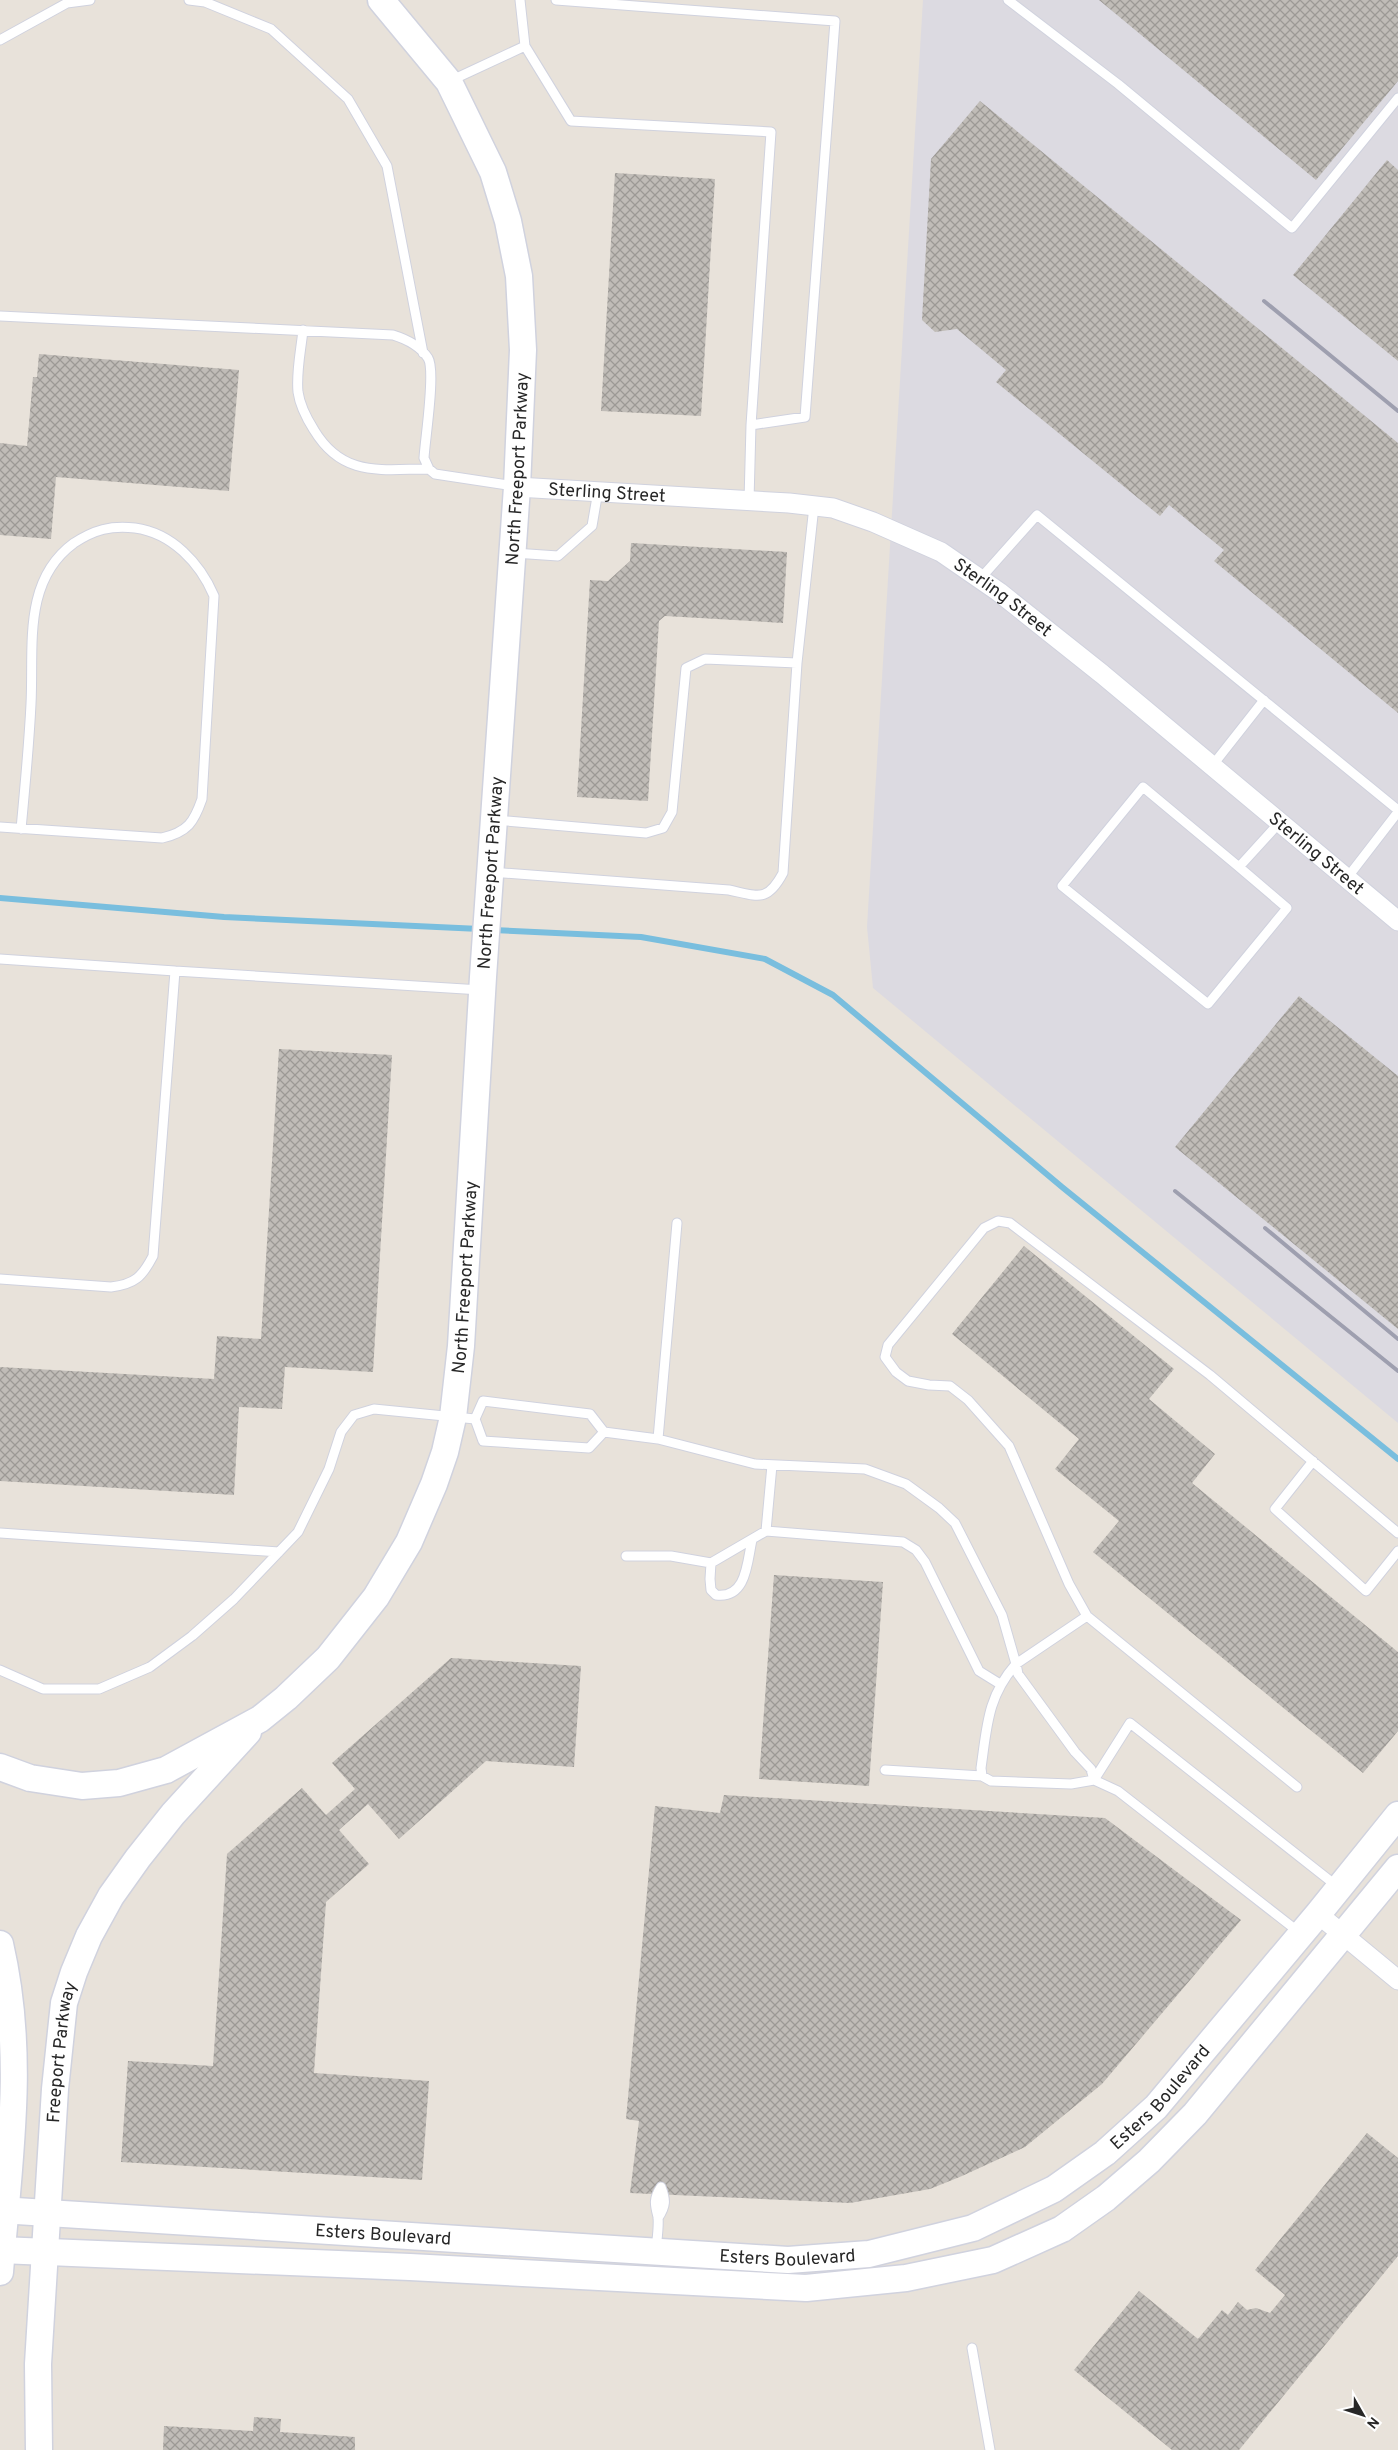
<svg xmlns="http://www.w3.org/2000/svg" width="1398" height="2450" font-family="Overpass,sans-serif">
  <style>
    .industrial { fill: #dcdae1 }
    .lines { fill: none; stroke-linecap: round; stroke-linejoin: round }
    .stream { stroke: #79bede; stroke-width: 6 }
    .building { fill: url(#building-cross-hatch) }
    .lane-casing { stroke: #d0d2de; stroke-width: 11 }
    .street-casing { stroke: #d0d2de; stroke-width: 21 }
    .secondary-casing { stroke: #d0d2de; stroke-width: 29 }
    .lane { stroke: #fff; stroke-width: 9 }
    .street { stroke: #fff; stroke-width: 19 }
    .secondary { stroke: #fff; stroke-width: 26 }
    .rail { stroke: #9e9faf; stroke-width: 4 }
    .labels { text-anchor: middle; stroke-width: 4; stroke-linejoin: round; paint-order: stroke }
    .street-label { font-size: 18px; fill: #272727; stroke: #fff }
  </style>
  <defs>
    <pattern id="building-cross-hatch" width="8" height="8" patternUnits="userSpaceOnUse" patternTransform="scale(1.25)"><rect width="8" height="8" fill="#c0bcb7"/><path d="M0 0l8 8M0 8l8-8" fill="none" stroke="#9c9995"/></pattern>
  </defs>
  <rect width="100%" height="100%" fill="#e8e2da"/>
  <!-- industrial -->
  <path class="industrial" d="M923 0H1398V1423L873 988 867 927Z"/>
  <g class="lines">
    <!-- stream -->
    <path class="stream" d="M0 898 224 917 480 929
      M493 930 641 937 765 959 833 995 1062 1187 1398 1459"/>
  </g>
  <!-- building -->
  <path class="building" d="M1099 0H1398V81L1316 180Z
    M980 101 1398 443V713L1214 561 1224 550 1169 505 1160 516 996 382 1006 370 957 329 935 332 922 320 931 159Z
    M1387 160 1398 170V361L1293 275Z
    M615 173 715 179 701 416 601 411Z
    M39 354 239 370 229 491 56 477 51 539 0 535V443L27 446 33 377H37Z
    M631 543 787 552 783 623 665 616 659 621 648 801 577 797 590 580 608 581 630 561Z
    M1299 996 1398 1076V1329L1175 1147Z
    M279 1049 392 1055 373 1372 285 1367 282 1409 239 1407 234 1495 0 1481V1367L214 1379 217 1336 261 1339Z
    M1024 1246 1174 1369 1149 1399 1215 1454 1192 1483 1398 1652V1731L1363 1773 1093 1552 1119 1521 1055 1469 1079 1439 952 1334Z
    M774 1575 883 1582 869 1786 759 1779Z
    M451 1658 581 1666 574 1767 486 1761 399 1839 368 1804 339 1830 369 1864 326 1902 314 2073 429 2081 422 2180 121 2162 128 2061 213 2066 227 1854 302 1788 326 1815 355 1789 332 1763Z
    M724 1795 1105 1818 1241 1920 1102 2084 1025 2147 962 2176 930 2189 850 2203 630 2193 639 2121 626 2119 655 1806 720 1813Z
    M1367 2133 1398 2158V2256L1239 2450H1172L1074 2370 1139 2291 1198 2339 1222 2310 1228 2315 1238 2302 1247 2310 1256 2308 1270 2313 1285 2295 1255 2270Z
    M254 2417 281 2419 280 2432 355 2437V2450H163L164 2426 253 2431Z"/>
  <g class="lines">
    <defs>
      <path id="lane" d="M189 0 205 2 271 29 348 99 387 166 423 353
        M556 0 835 21 805 417 751 425 749 501
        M1008 0 1118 84 1292 228 1398 98
        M0 40 67 3 90 0
        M525 46 571 121 771 132 751 425
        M452 80 525 46 520 0
        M0 316 393 335C406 339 420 346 428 358 436 371 425 439 424 458L429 469 435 474 514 486
        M303 330C301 350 296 372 298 392 300 406 307 419 314 430 343 478 381 469 429 469
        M514 553 558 556 592 526 598 491
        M980 579 1037 515 1398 810
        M1212 766 1264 700
        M495 820 646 833 663 828 672 812 686 668 705 659 797 663 814 506
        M0 827 162 838C188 832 194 822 202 799L214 596C200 563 172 533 135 528 111 525 94 530 74 543 22 581 34 647 31 704 29 745 25 787 21 829
        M1239 867 1287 908 1208 1004 1062 886 1143 787 1239 867 1280 822
        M491 872 729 890C758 896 767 903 783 873L797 663
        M1347 878 1398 812
        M0 959 175 971
        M0 1279 111 1287C135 1284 142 1277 153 1256L175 971 481 990
        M604 1432 589 1448 483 1441 475 1419 483 1401 590 1414 604 1432 658 1439 755 1464 865 1469 906 1484 939 1508 955 1523 1002 1615 1016 1664C987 1697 987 1727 981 1768L982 1776 991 1781 1071 1784 1094 1780 1130 1723 1338 1887
        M658 1439 677 1223
        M1313 1461 1275 1509 1366 1591 1398 1551
        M766 1531 772 1465
        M0 1533 279 1552
        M626 1556H671L711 1563 766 1531 903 1542 916 1550 925 1562 979 1671 1000 1684
        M711 1563 710 1579 711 1590 716 1595C747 1599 747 1562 752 1540
        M1087 1616 1016 1664 1018 1674 1075 1752 1091 1769 1094 1780 1118 1791 1300 1933
        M0 1670 43 1689H99L150 1667 192 1636 234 1599 298 1532 329 1469 341 1432 354 1415 374 1409 475 1419
        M885 1770 982 1776
        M1297 1787 1087 1616 1069 1584 1009 1446 968 1400 950 1386 929 1385 908 1381 896 1372 885 1357 888 1345 984 1228 998 1221 1010 1223 1210 1375 1398 1533
        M658 2218C666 2206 666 2200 661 2187
        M656 2249C657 2239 659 2227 658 2217 655 2205 653 2199 661 2187
        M972 2348 990 2450"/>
      <g id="street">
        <path id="s1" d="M517 487 789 503 833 508 873 522 941 552 999 592 1102 674 1398 921"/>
        <path d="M1318 1914 1398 1980"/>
      </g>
      <g id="secondary">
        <path id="s2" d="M0 1767 30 1778 82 1786 119 1783 166 1770 260 1719 286 1698 328 1658 376 1597 409 1542 434 1484 445 1452 453 1417 461 1346 483 977 517 487 523 350 519 276 508 221 493 172 449 82 381 0"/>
        <path d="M0 1944C26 2056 9 2160 0 2272"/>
        <path id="s3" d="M0 2210 788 2260 869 2254 973 2228 1054 2189 1105 2153 1156 2107 1318 1914 1398 1815"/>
        <path d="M0 2250 410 2267 806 2288 906 2278 993 2260 1062 2229 1106 2198 1149 2161 1195 2114 1398 1868"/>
        <path id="s4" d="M39 2450 38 2364 55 2089 64 2003 74 1972 89 1936 111 1896 138 1858 173 1814 248 1732"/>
      </g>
    </defs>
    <!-- lane casing -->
    <use href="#lane" class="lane-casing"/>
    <!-- street casing -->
    <use href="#street" class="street-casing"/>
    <!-- secondary casing -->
    <use href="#secondary" class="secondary-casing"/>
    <!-- lane -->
    <use href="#lane" class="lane"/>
    <!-- street -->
    <use href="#street" class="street"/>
    <!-- secondary -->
    <use href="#secondary" class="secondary"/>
    <!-- rail -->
    <path class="rail" d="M1264 301 1398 411
      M1175 1191 1398 1371
      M1265 1228 1398 1339"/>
  </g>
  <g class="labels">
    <!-- street labels -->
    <g class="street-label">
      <text dy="6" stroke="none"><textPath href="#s2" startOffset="1594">North Freeport Parkway</textPath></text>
      <text dy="6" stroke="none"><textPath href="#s1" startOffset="90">Sterling Street</textPath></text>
      <text dy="6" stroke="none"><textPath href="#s1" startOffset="510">Sterling Street</textPath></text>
      <text dy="6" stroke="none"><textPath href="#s1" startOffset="915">Sterling Street</textPath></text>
      <text dy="6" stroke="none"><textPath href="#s2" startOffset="1189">North Freeport Parkway</textPath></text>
      <text dy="6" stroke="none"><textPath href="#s2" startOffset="784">North Freeport Parkway</textPath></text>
      <text dy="6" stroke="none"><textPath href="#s4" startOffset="399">Freeport Parkway</textPath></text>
      <text dy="6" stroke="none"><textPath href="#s3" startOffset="1209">Esters Boulevard</textPath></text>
      <text dy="6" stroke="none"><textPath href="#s3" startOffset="384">Esters Boulevard</textPath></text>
      <text dy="6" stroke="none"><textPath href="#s3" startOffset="789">Esters Boulevard</textPath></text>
    </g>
  </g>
  <!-- north arrow -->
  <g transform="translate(1363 2415) rotate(129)" stroke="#ffffff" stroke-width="4" paint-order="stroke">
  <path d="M0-4L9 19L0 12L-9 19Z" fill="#272727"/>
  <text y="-8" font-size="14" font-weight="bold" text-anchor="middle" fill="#272727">N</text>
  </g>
</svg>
